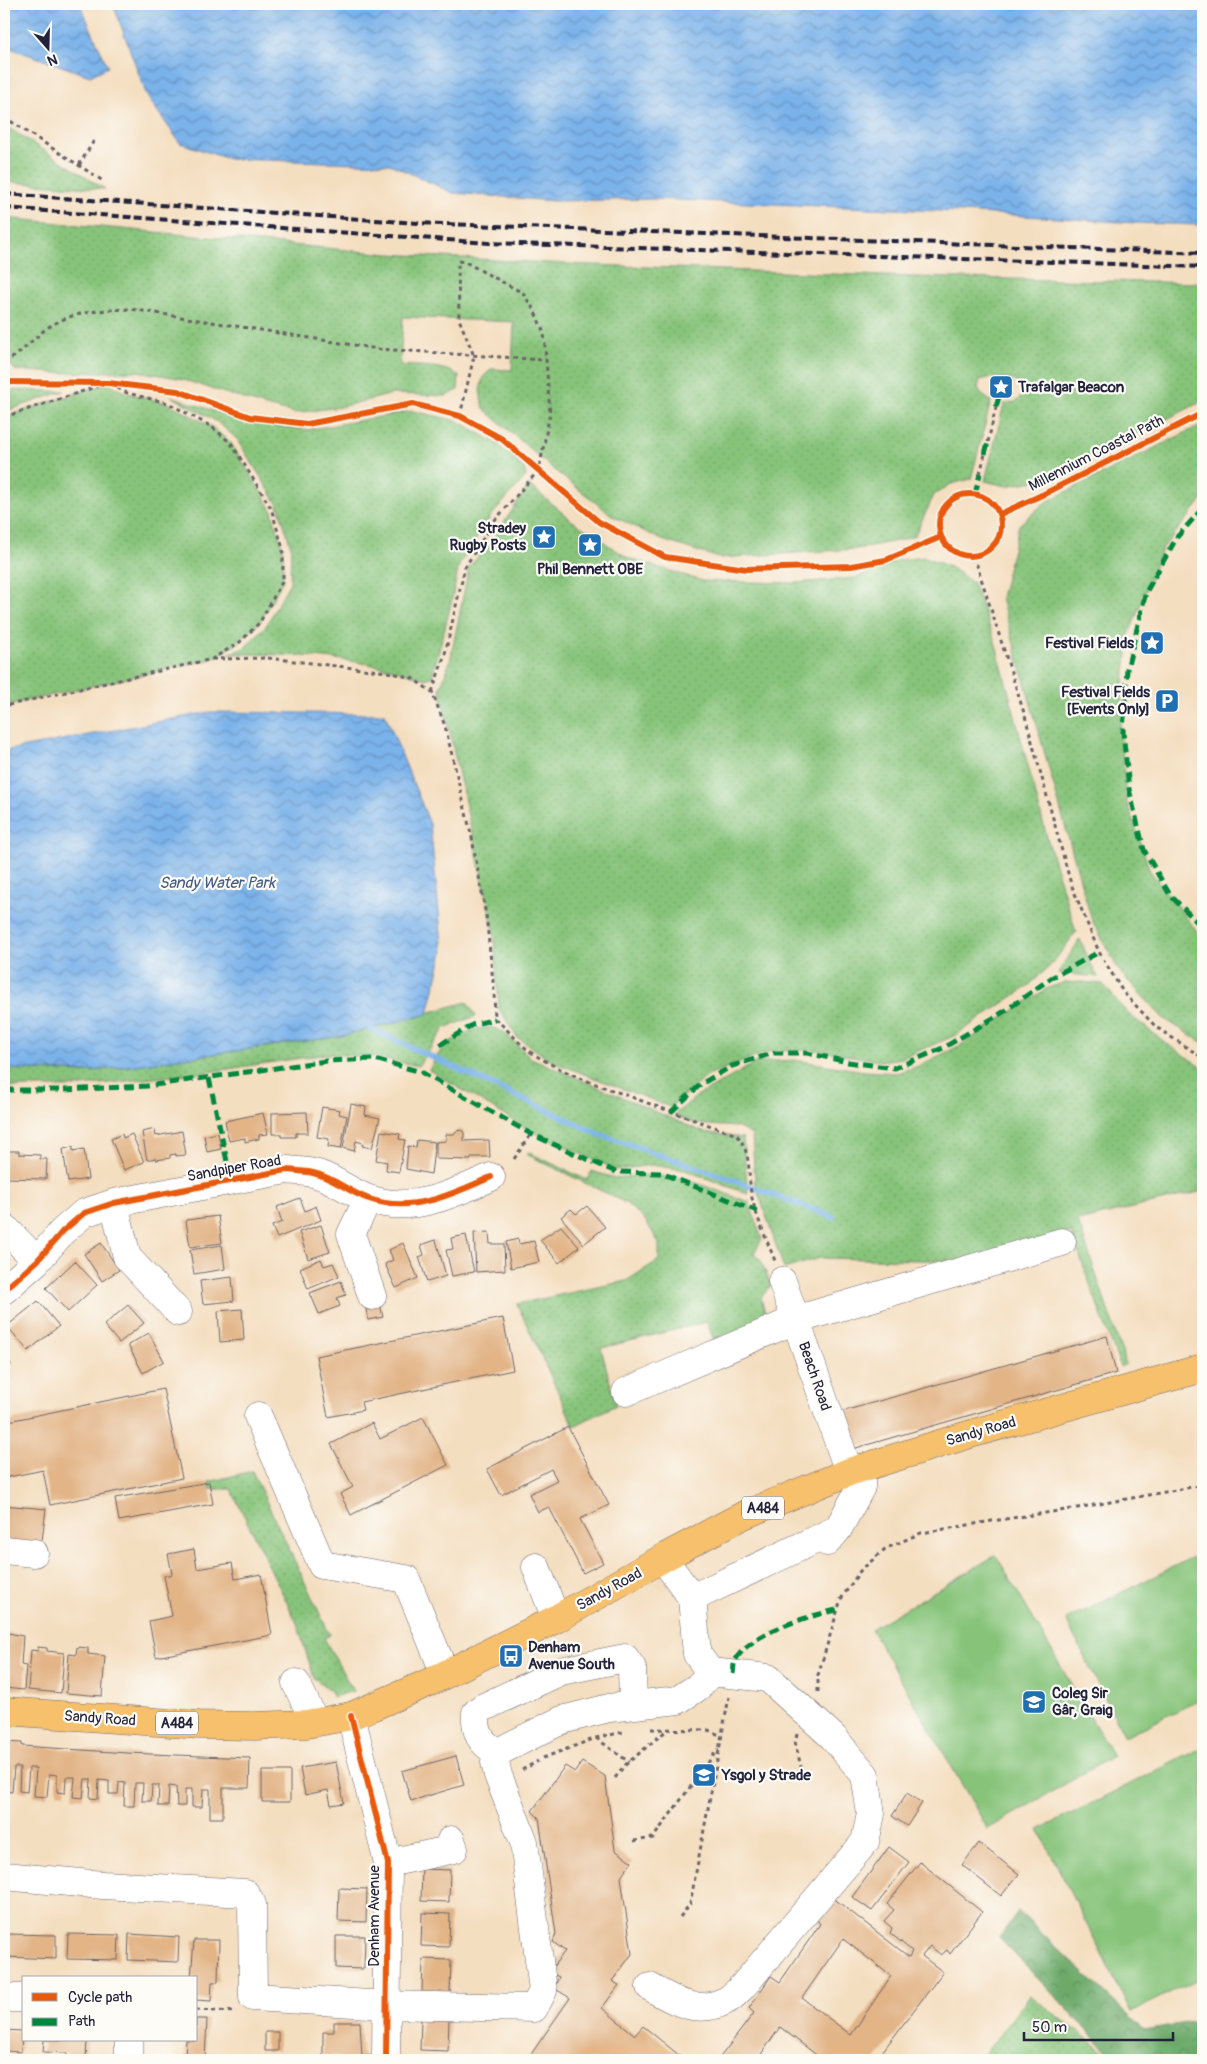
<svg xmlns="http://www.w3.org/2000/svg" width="1207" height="2064" font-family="Pangolin,sans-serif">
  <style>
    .grass { fill: url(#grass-dots); stroke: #54735a }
    .forest { fill: url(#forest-crowns); stroke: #486652 }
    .park { fill: #87c47a; stroke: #54735a }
    .water { fill: url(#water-waves); stroke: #4e6a92 }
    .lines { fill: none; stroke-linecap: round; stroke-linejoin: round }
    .stream { stroke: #7ab2ea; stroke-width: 6 }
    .building { fill: #e2b486; fill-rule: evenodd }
    .minor-casing { stroke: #6c646a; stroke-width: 29 }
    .major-casing { stroke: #6c646a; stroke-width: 29 }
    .path { stroke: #6c646a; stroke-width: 3; stroke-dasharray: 4 4; stroke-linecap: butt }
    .minor { stroke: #fff; stroke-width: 28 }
    .major { stroke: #f7c06c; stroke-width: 28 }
    .rail { stroke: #22223b; stroke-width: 4; stroke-dasharray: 8 4; stroke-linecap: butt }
    .quiet { stroke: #00873e; stroke-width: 5; stroke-dasharray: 10 5; stroke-linecap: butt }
    .cycleway-casing { stroke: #fdfcf7; stroke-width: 9 }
    .cycleway { stroke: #e8590c; stroke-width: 6 }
    .labels { text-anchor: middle; stroke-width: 4.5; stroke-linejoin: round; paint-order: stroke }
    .shield { fill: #fdfcf7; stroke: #646373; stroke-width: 1 }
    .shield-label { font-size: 14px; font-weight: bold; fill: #22223b }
    .poi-label { font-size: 15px; font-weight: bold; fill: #22223b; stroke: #fdfcf7; text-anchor: start }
    .street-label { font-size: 15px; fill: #22223b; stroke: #fdfcf7 }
    .water-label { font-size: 16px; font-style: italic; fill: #455c81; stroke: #fdfcf7 }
  </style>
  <defs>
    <pattern id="grass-dots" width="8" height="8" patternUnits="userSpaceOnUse" patternTransform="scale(1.25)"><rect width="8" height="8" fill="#87c47a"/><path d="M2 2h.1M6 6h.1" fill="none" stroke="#74a86a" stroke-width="1.8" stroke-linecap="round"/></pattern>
    <pattern id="forest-crowns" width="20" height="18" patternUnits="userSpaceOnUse" patternTransform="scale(1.25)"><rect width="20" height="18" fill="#6daa6a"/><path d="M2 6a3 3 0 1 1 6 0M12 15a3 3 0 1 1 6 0" fill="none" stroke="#598a58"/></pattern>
    <pattern id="water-waves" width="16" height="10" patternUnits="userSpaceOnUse" patternTransform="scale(1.25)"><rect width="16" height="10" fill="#7ab2ea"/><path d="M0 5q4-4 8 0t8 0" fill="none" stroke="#6490bf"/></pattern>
  </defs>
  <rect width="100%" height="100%" fill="#fdfcf7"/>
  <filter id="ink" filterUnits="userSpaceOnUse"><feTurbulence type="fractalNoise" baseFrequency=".02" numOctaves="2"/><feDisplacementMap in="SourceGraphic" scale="10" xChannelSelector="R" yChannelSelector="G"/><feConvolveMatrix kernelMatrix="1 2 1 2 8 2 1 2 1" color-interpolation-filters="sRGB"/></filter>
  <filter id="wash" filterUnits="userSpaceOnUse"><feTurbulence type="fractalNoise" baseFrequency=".0096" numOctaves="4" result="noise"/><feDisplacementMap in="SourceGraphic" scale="20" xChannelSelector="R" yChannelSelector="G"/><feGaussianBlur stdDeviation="1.12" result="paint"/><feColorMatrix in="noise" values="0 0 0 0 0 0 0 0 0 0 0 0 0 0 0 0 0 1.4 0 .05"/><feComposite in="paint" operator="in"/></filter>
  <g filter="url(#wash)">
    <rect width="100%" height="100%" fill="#f4dec0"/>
    <!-- grass -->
    <path class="grass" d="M4 125 105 189 9 182 4 175Z
      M5 218 389 254 567 264 911 277 1203 283V401L1074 465 1034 481 1006 486 985 481 1004 404C1015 403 1019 401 1024 392 1019 375 993 376 980 380L978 387 981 394 991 401 971 479 951 484 934 495 915 535 901 540 856 549 719 558 662 540 613 516 553 469 483 408 480 391 483 377 491 369 512 370 514 322 403 317 400 365C421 367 441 364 459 376L458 390 446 396 393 394 340 407 295 413 269 407 178 378 137 371 55 373 15 370 4 358Z
      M108 383 127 393 168 403 212 427 231 443 271 508 283 549V580L260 622 237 644 212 659 4 706V417Z
      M4 390 64 391 4 412Z
      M171 396 248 423 307 430 413 411 458 421 498 444 524 468 526 476 491 516 459 565 451 604 432 677 425 679C363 657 293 654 228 654L244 648 266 626 290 582 291 547 278 505 237 439 216 421Z
      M1203 424V499L1162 549 1129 634 1120 722 1126 800 1150 871 1203 939V1043L1163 1018 1119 971 1091 918 1001 598 1019 525 1046 502Z
      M529 485 571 520 628 558 703 581 795 583 856 578 899 560 925 557 950 567 973 583 995 641 1048 841 1076 932 1052 964 1027 987 956 1035 902 1058 881 1061 816 1050 771 1051 710 1074 670 1107 553 1062 517 1037 499 1009 494 932 440 689 450 661 469 567 492 541Z
      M1080 939 1090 963 1098 977 1058 973Z
      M1083 982 1103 984 1127 1013 1170 1046 1203 1068V1191L1078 1221 1126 1364 1120 1367 1071 1232 967 1261 820 1258 784 1269 755 1183 752 1135 737 1127 695 1124 674 1115 696 1097 757 1062 795 1060 865 1071 896 1073 916 1067 961 1045 1046 989 1062 983Z
      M467 1002 476 1016 445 1028 418 1066 376 1057 327 1054 208 1072 73 1087H4V1069L86 1072 342 1036Z
      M491 1027 504 1032 531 1058 703 1132 743 1138 748 1194 685 1170 651 1165 617 1170 531 1131 429 1070 444 1045 472 1030Z
      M528 1152 587 1180 591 1171 615 1178 648 1175 683 1178 749 1202 762 1239 754 1253 761 1261 771 1285 761 1298 767 1319 715 1343 707 1322 601 1348 616 1405 574 1426 517 1304 626 1281 659 1260V1243L646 1221 626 1203 528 1155Z
      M252 1471 330 1635 324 1638 353 1691 333 1697 331 1691 314 1678 297 1623 231 1489H210L209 1482Z
      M1030 1995 1115 2060H980Z"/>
    <!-- forest -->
    <path class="forest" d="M1018 1911 1144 2030 1192 2022 1203 2023V2060H1116L999 1938Z"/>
    <!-- park -->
    <path class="park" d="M1203 1552V1698L1125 1737 1066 1620Z
      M996 1555 1113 1756 988 1829 871 1629Z
      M1203 1747V1976L1131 2012 1039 1830Z"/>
    <!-- water -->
    <path class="water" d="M4 4H80L108 67 90 76 4 46Z
      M113 4H1203V225L1135 223 963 212 655 199 554 201 453 193 390 164 229 159 180 143 147 96Z
      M210 712 385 714 430 824 443 952 428 1014 342 1036 86 1072 4 1069V751Z"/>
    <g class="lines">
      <!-- stream -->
      <path class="stream" d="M369 1028 601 1135 728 1178 833 1217"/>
    </g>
    <g id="blocks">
      <!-- building -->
      <path class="building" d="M351 1104 366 1107 365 1115 380 1118 372 1148 362 1146 363 1143 356 1141 354 1151 343 1148Z
        M322 1107 340 1110 339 1114 347 1116 341 1149 328 1147 329 1139 317 1137Z
        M307 1112 308 1133H296V1137H281V1134H272V1113Z
        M263 1113 268 1134 259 1135V1139L245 1142V1138L229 1141 225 1121Z
        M155 1129 156 1136 182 1131 186 1155 176 1156V1154L170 1155V1158L156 1160 155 1158 147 1160 142 1132Z
        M462 1130 464 1133V1141L489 1140 490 1157H471V1160L436 1159V1142L446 1141V1134H454L456 1131Z
        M381 1131 400 1134 399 1139 405 1140 399 1172 386 1170 387 1162 376 1160Z
        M218 1133 221 1149 207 1152 204 1136Z
        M122 1134 123 1138 132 1134 144 1162 124 1170 111 1139Z
        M417 1140 435 1142 431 1174 406 1169 408 1146 416 1147Z
        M73 1147V1151L84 1149 88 1179 68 1182 63 1149Z
        M5 1151H19V1154L40 1155V1159H47L46 1179 4 1178Z
        M300 1198 305 1211 316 1206 321 1220 277 1238 272 1226 282 1222 277 1207Z
        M587 1206 605 1227 584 1244 561 1217 571 1209 576 1214Z
        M218 1216 222 1243 190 1247 186 1220Z
        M321 1225 330 1252 308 1259 299 1232Z
        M561 1226 579 1247 559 1263 540 1240Z
        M489 1232 490 1244H504L505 1270 476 1272 474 1233Z
        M466 1235 474 1272 452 1276 446 1250 453 1249 451 1238Z
        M518 1239 519 1244 534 1241 539 1262 511 1268 506 1242Z
        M436 1240 446 1276 427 1282 419 1257 424 1255 421 1245Z
        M101 1243 119 1270 102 1281 84 1254Z
        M403 1243 418 1278 396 1288 385 1264 393 1260 389 1250Z
        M222 1245 225 1269 194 1274 190 1250Z
        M321 1259 324 1266 333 1263 339 1276 308 1289 300 1268Z
        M75 1261 97 1285 68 1312 46 1288Z
        M232 1277 234 1301 203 1304 200 1281Z
        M341 1281 346 1295 337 1298 340 1306 319 1314 310 1293Z
        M378 1295 383 1317 368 1320 364 1298Z
        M38 1301 59 1326 28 1351 7 1326Z
        M128 1305 144 1323 119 1343 104 1325Z
        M242 1309 244 1340 220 1342 218 1311Z
        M503 1318 513 1370 361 1402 363 1410 328 1417 316 1356Z
        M149 1333 164 1361 143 1373 128 1345Z
        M1107 1336 1116 1373 849 1450 837 1413Z
        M4 1348 11 1365 4 1368Z
        M163 1389 182 1478 50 1505 43 1470 4 1478V1422Z
        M423 1417 448 1465 351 1515 340 1494 353 1487 331 1444 372 1423 380 1439Z
        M568 1427 609 1505 580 1519 603 1563 583 1573 549 1507 538 1512 529 1494 557 1480 551 1469 501 1495 487 1469Z
        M209 1482 213 1504 119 1521 115 1498Z
        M4 1505 46 1509 41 1549 4 1545Z
        M194 1549 197 1569 232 1563 235 1579 261 1574 272 1635 156 1657 149 1621 172 1616 164 1576 172 1574 168 1554Z
        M4 1632 23 1636 21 1665 26 1666 24 1690 4 1688Z
        M38 1647 47 1648V1651L64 1653 61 1693 28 1690 31 1650 38 1651Z
        M77 1647 88 1648V1654L105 1656 102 1696 66 1693 69 1654 76 1655Z
        M4 1742 22 1743V1746L127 1753 250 1758 249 1788H223V1818H210V1789H203L202 1807H192V1789H185V1806H177L176 1787 169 1786 168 1806H158L159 1785H152L151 1801H142L143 1783H135L134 1806H124L125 1783 119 1782 118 1794H109V1781L99 1780 98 1799 90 1798 91 1779H85L83 1798 73 1797 75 1777H66L65 1793 57 1792V1775L49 1774 47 1797 34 1796 36 1768H29L27 1792 19 1791 20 1767H14L12 1792 4 1791Z
        M456 1756 464 1785 411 1801 402 1771Z
        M336 1762 344 1803 331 1805 328 1790 305 1795 300 1768Z
        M582 1762 605 1776 615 1850 632 1862 621 1877 632 1954 612 1981 619 1985 602 2008 635 2035 643 2026 685 2060H527L570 1998 554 1988 559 1977 549 1972 565 1951 553 1942 556 1934 539 1818 532 1811 565 1766 575 1772Z
        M262 1771H290V1802H262Z
        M907 1793 922 1803 907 1826 892 1816Z
        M979 1843 1019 1874 1001 1896 962 1865Z
        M889 1847 909 1862 872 1911 852 1897Z
        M920 1862 982 1912 950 1954 947 1950 941 1955 930 1946 922 1956 943 1972 876 2060H823L780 2027 757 2060H718L754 2013 749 2008 771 1976 780 1982 820 1924 816 1918 832 1897 909 1957 912 1951 890 1933 892 1928 884 1921 894 1910 887 1904ZM843 1939 891 1976 851 2035 802 1998Z
        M422 1869 450 1870 449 1902 421 1901Z
        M339 1888 367 1889 366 1922 338 1921Z
        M422 1913 450 1914 449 1947 421 1946Z
        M6 1934 56 1935V1959L5 1957Z
        M68 1934 119 1935 118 1960 67 1959Z
        M129 1934 179 1937 178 1962 128 1960Z
        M336 1936H365L364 1969 336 1968Z
        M194 1940H219L218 1982H212L211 2001 196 2000V1978H191Z
        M423 1959 451 1960 450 1993 422 1992Z
        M421 2018H449L448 2051 420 2050Z
        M196 2019H207L205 2060H185L186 2040H196Z
        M334 2022H360L362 2056H372V2060H338L337 2056H323V2032H334Z
        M4 2030 22 2031 21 2052 4 2051Z
        M265 2032H278V2051H265Z
        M44 2040H87L86 2058 67 2057V2053L43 2052Z"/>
    </g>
  </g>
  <g filter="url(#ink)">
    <use href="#blocks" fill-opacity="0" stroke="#6c646a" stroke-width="1"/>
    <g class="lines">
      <defs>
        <path id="minor" d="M368 1199 351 1234 372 1296
          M114 1203 127 1257 178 1312
          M4 1227 37 1261
          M782 1281 849 1472
          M4 1290 37 1261 63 1231 84 1213 114 1203 286 1170C295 1171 304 1171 313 1173 333 1177 350 1193 369 1199 412 1214 453 1194 491 1177
          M626 1392 795 1320 1062 1242
          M258 1416 322 1565 406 1579 445 1674
          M827 1542 838 1529 861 1487V1468
          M4 1550 34 1553
          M663 1558 692 1598 838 1529
          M536 1567 556 1619
          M296 1683 315 1722
          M633 1704 632 1668 625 1658 561 1671 482 1708 476 1713C475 1732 480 1744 498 1752L562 1720 609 1708 678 1700 698 1687 711 1672
          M351 1716 388 1863 386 2060
          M388 1863 454 1849 451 1840
          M4 1876 103 1885 245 1893 252 1904 253 1997 387 2005 534 2008 543 1991 524 1842 498 1775 495 1762 498 1752
          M650 1987C674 2001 697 2015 725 2001 732 1998 738 1991 743 1986L865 1842 871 1814 865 1775 833 1737 768 1678 710 1672 697 1654 692 1598
          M4 1998H24
          M129 2060V2040"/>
        <path id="major" d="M4 1711 199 1725 254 1726 307 1724 351 1716 430 1682 556 1619 663 1558 744 1515 849 1472 974 1433 1203 1368"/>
      </defs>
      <!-- minor casing -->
      <use href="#minor" class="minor-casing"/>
      <!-- major casing -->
      <use href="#major" class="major-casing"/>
      <!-- path -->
      <path class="path" d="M4 117 103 181
        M79 165 95 139
        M4 362C21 355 31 340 46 329 70 311 102 310 131 309L378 349 546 360
        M4 417 108 383 127 393 168 403 212 427 231 443 271 508 283 549V580L260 622 240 642 212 659 4 706
        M988 442 996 407
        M980 474 985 454
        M974 556 1025 716 1071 884 1099 952 1123 992 1156 1027 1203 1058
        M212 659 268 658 388 672 412 678 432 692 445 726 472 838 486 915 494 991 495 1019C509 1030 519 1045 535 1055 564 1073 597 1085 629 1096 665 1110 701 1122 737 1135 753 1155 747 1175 752 1198 757 1219 767 1240 775 1261
        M432 692 445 654 465 567 495 520 539 470 550 413 544 333 534 310 523 293 465 262 458 261 459 319 474 356 460 416
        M514 1159 531 1134
        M818 1692V1675L841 1599 860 1571 885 1549 921 1533 992 1521 1072 1509 1203 1485
        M651 1729 708 1730 722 1736
        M797 1734 795 1742 803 1775
        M596 1738 629 1762
        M543 1758 596 1738 623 1732
        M522 1770 538 1761
        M615 1778 624 1766 667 1730
        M634 1841 653 1838 718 1749
        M680 1917 690 1904 729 1697
        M196 2010 236 2012"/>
      <!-- minor -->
      <use href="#minor" class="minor"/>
      <!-- major -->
      <use href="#major" class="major"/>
      <!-- rail -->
      <path class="rail" d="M4 194 418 223 1203 253
        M4 208 489 243 1203 267"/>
      <!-- quiet -->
      <path class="quiet" d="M996 407 1001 390
        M985 454 988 442
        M975 494 980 474
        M1203 508 1177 537 1146 592 1127 669 1123 732 1129 789 1144 850 1170 895 1203 928
        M440 1045 472 1025 495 1019
        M209 1078 231 1180
        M4 1090H64L147 1086 326 1061 375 1059 421 1072 531 1134 616 1172 661 1173 757 1211
        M671 1112 701 1084 732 1066 774 1053H807L848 1062 895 1068 943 1048 1005 1011 1051 978 1099 952
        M733 1674C734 1670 733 1663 736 1659 752 1632 808 1616 837 1610"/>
      <defs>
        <path id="cycleway" d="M4 382 108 383 178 391 250 417 307 424 413 404 460 416 502 439 599 522 665 557 746 569 851 566 886 560 941 537
          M939 525a31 31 0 1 1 62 0a31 31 0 1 1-62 0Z
          M1000 514 1044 494 1203 413
          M4 1290 37 1261 63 1231 84 1213 114 1203 286 1170C295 1171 304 1171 313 1173 333 1177 350 1193 369 1199 412 1214 453 1194 491 1177
          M351 1716 388 1863 386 2060"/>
      </defs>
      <!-- cycleway casing -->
      <use href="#cycleway" class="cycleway-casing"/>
      <!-- cycleway -->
      <use href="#cycleway" class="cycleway"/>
    </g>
  </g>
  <!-- icons -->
  <defs>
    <symbol id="sight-square" viewBox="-11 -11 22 22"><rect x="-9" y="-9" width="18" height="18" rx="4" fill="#1f6fb2" stroke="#fdfcf7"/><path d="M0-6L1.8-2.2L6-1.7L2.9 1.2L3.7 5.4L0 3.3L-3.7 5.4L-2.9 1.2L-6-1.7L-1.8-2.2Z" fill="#fff"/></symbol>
    <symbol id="parking-square" viewBox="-11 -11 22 22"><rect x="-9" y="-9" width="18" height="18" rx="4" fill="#1f6fb2" stroke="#fdfcf7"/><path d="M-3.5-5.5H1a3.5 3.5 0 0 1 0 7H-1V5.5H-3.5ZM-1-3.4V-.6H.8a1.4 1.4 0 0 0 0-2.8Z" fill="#fff"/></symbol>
    <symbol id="bus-square" viewBox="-11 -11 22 22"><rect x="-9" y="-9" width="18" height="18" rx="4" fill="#1f6fb2" stroke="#fdfcf7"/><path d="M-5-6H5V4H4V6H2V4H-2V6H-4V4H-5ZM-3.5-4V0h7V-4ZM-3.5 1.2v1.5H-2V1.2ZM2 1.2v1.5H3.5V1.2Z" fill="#fff"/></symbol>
    <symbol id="university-square" viewBox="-11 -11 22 22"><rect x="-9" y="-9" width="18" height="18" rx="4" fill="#1f6fb2" stroke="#fdfcf7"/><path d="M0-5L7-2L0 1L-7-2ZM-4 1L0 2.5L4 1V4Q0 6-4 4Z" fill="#fff"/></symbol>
    <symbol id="school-square" viewBox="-11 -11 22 22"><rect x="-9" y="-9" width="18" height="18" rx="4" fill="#1f6fb2" stroke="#fdfcf7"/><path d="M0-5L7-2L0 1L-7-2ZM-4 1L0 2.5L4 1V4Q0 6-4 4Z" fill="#fff"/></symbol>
  </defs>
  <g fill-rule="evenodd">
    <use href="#sight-square" x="987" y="373" width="28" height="28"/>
    <use href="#sight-square" x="530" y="523" width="28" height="28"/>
    <use href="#sight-square" x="576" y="531" width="28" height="28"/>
    <use href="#sight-square" x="1138" y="629" width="28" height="28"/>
    <use href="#parking-square" x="1153" y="687" width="28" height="28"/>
    <use href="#bus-square" x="497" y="1642" width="28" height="28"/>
    <use href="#university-square" x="1020" y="1688" width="28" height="28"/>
    <use href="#school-square" x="690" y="1761" width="28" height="28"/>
  </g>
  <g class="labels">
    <!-- shield labels -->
    <g class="shield">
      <rect x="742" y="1496.5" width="42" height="23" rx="4"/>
      <rect x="156" y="1711.5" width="42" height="23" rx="4"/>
    </g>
    <g class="shield-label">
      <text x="763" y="1513">A484</text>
      <text x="177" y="1728">A484</text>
    </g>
    <!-- poi labels -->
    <g class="poi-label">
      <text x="1018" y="392">Trafalgar Beacon</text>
      <text x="526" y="533" text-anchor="end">Stradey<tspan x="526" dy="17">Rugby Posts</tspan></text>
      <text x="590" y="574" text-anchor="middle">Phil Bennett OBE</text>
      <text x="1134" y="648" text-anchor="end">Festival Fields</text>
      <text x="1150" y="697" text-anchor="end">Festival Fields<tspan x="1150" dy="17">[Events Only]</tspan></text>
      <text x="528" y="1652">Denham<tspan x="528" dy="17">Avenue South</tspan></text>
      <text x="1052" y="1698">Coleg Sir<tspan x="1052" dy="17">Gâr, Graig</tspan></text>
      <text x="722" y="1780">Ysgol y Strade</text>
    </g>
    <!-- street labels -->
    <g class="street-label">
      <text transform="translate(1096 453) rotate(-27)" y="5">Millennium Coastal Path</text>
      <text transform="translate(234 1168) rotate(-10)" y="5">Sandpiper Road</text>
      <text transform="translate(815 1376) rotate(71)" y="5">Beach Road</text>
      <text transform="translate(981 1431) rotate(-16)" y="5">Sandy Road</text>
      <text transform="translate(609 1589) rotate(-29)" y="5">Sandy Road</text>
      <text transform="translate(100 1718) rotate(4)" y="5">Sandy Road</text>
      <text transform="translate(374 1916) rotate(-90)" y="5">Denham Avenue</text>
    </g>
    <!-- water labels -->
    <g class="water-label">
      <text x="217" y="888">Sandy Water Park</text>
    </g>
  </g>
  <!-- margin -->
  <rect width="1207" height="2064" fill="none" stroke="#fdfcf7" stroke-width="20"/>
  <!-- legend -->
  <rect x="22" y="1976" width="175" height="65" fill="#fdfcf7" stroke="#a5a5ac"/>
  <rect x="32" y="1993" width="25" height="8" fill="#e8590c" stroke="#a5a5ac"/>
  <text x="68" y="2002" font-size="15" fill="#22223b">Cycle path</text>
  <rect x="32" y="2018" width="25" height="8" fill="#00873e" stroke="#a5a5ac"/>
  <text x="68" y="2026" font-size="15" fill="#22223b">Path</text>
  <!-- north arrow -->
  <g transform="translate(48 48) rotate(160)" stroke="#fdfcf7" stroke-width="4" paint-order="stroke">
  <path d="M0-4L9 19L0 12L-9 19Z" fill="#22223b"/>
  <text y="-8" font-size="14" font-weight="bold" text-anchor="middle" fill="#22223b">N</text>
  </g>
  <!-- scale -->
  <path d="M1024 2032v8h149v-8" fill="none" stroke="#22223b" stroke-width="2.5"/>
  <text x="1032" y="2032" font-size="15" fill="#22223b" stroke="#fdfcf7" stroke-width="4" paint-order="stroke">50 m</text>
</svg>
